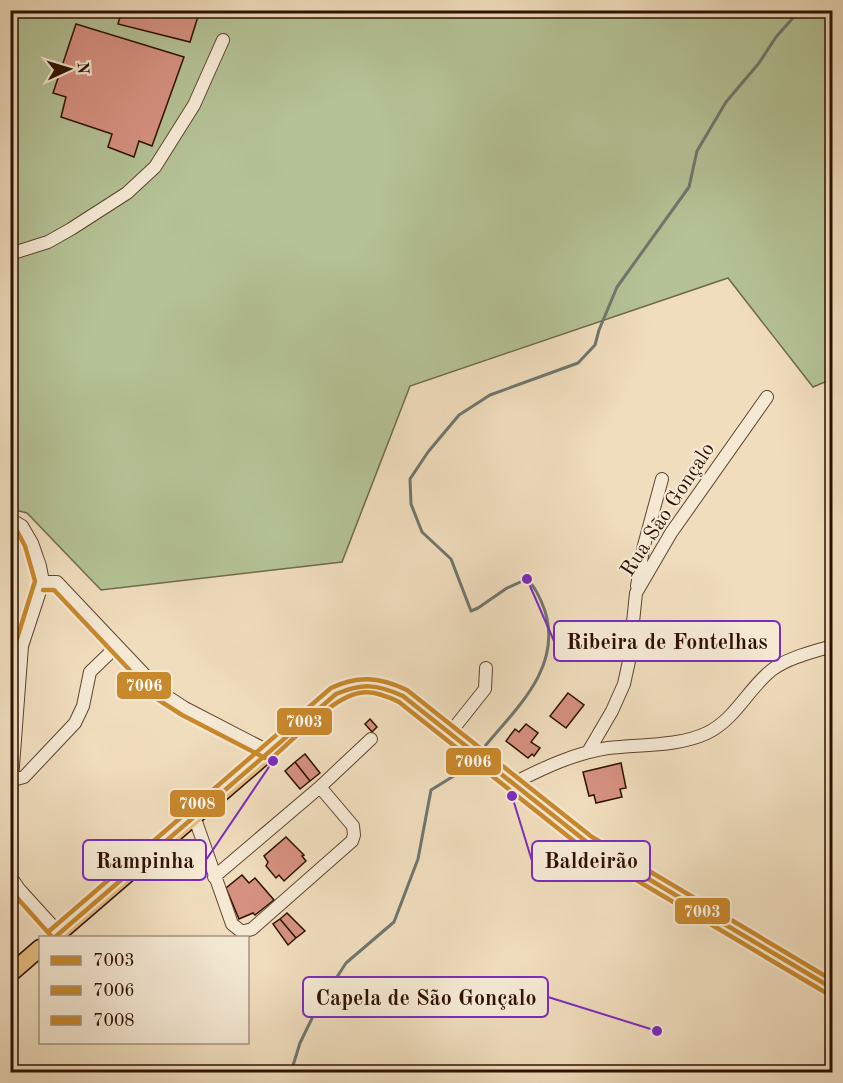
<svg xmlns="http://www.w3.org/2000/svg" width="843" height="1083" font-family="'Old Standard TT',serif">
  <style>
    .green { fill: #b4c295; stroke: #706a4a; stroke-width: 1.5 }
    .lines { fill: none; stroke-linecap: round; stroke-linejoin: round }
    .stream { stroke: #6f766e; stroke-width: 3 }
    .building { fill: #d69180; stroke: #2d1100; stroke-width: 1.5 }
    .minor-casing { stroke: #5e442f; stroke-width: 14 }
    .major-casing { stroke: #2d1100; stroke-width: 19 }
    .minor { stroke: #f5e9d4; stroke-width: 12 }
    .major { stroke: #e8be7e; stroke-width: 16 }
    .bus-1-casing { stroke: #f5e9d4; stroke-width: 9 }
    .bus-2-casing { stroke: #f5e9d4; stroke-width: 9 }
    .bus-3-casing { stroke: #f5e9d4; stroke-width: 9 }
    .bus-1 { stroke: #c8882c; stroke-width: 4.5 }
    .bus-2 { stroke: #c8882c; stroke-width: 4.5 }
    .bus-3 { stroke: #c8882c; stroke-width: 4.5 }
    .labels { text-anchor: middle; stroke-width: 4.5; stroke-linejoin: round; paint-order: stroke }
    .street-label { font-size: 21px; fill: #2d1100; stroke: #f5e9d4 }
    .leader { fill: none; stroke: #7b2cbf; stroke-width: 2 }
    .callout-dot { fill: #7b2cbf; stroke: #f5e9d4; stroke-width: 2 }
    .callout { fill: #f5e9d4; stroke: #7b2cbf; stroke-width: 2 }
    .callout-label { font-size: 22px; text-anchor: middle; font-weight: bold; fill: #2d1100 }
    .line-badge { stroke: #f5e9d4; stroke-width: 2 }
    .badge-label { font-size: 16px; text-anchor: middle; font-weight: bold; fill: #fff }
  </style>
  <rect width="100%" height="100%" fill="#f0ddbd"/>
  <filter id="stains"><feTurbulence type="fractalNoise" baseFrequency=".00333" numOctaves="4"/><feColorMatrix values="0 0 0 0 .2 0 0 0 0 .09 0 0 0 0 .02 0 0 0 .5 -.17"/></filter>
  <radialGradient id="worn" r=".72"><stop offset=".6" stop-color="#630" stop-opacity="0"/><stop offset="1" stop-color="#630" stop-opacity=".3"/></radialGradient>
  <!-- green -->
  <path class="green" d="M11 11H832V379L813 387 728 278 410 386 342 562 101 590 27 513 11 509Z"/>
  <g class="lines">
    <!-- stream -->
    <path class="stream" d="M481 751C514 710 563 669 545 611 541 600 536 587 527 579L507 588 478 608 471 611 451 559 422 532 411 504 410 479 428 452 459 415 490 395 578 363 595 345 599 330 617 287 689 187 697 151 726 102 759 63 776 37 800 10
      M291 1072 300 1043 317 1008 346 963 394 922 418 859 431 790 470 766 475 759
      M737 1072 740 1067C763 1070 786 1068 809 1072"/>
  </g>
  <!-- building -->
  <path class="building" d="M122 10H200L190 42 118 24Z
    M76 24 184 57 152 146 139 141 134 157 108 147 112 134 61 117 66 97 53 93Z
    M568 693 584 705 566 728 550 716Z
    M370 719 377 727 372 732 365 724Z
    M526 724 538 733 531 742 540 748 534 756 532 754 528 758 506 741 515 729 519 732Z
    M305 754 320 773 310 781 295 762Z
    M295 762 310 781 300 789 285 771Z
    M621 763 626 788 620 789 622 797 596 803 594 795 589 796 583 772Z
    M286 837 304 855 302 856 306 861 284 881 279 875 276 878 266 866 268 862 264 856Z
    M242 875 249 883 255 878 274 900 255 915 253 913 239 919 226 888Z
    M287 913 305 931 296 938 280 919Z
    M280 919 296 938 288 945 273 924Z"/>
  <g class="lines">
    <defs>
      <path id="minor" d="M10 254 48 242 71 229 127 193 155 167 194 105 223 40
        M10 519 22 526 32 543 40 566 43 582 22 646 10 806
        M43 582H57L162 693 185 708 268 751
        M637 586 643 549 662 479
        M450 733 485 689 486 668
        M588 752 612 711 624 684 629 661 636 593 671 533 767 397
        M13 780 24 777 75 723 83 706 90 672 117 646
        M514 783C543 768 575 753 608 748 641 744 677 747 707 733 736 719 749 687 773 669 790 657 813 652 832 646
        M194 816 232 924 242 932 252 929 352 841 354 835 353 826 320 787
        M10 876 19 889 59 933
        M214 877 320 787 371 739"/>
      <path id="major" d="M53 938 336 694C365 681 374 683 403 696L588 843 832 988
        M10 974 40 948"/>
    </defs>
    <!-- minor casing -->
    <use href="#minor" class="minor-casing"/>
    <!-- major casing -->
    <use href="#major" class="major-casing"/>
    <!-- minor -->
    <use href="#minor" class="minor"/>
    <!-- major -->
    <use href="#major" class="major"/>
    <defs>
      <path id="bus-1" d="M54 938 336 694C363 683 376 684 403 696L588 843 832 988"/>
      <path id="bus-2" d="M10 528 17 531 25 546 35 581 15 645 10 699
        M43 590H54L157 699 182 715 265 758
        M273 757C294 739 332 698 359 693 372 690 387 696 399 702L584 849 828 994
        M10 890 53 938"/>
      <path id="bus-3" d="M48 932 331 688C358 675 380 677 407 690L592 837 832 980"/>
    </defs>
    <!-- bus-1 casing -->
    <use href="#bus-1" class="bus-1-casing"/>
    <!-- bus-2 casing -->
    <use href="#bus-2" class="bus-2-casing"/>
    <!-- bus-3 casing -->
    <use href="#bus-3" class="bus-3-casing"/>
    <!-- bus-1 -->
    <use href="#bus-1" class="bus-1"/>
    <!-- bus-2 -->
    <use href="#bus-2" class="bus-2"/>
    <!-- bus-3 -->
    <use href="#bus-3" class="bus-3"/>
  </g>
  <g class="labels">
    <!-- street labels -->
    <g class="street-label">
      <text transform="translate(667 509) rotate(-57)" y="7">Rua São Gonçalo</text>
    </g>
  </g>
  <!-- callouts -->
  <path class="leader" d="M527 579L554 641M273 761L206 860M512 796L532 861M657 1031L548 997"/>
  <g class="callout-dot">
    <circle cx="527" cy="579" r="6"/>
    <circle cx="273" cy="761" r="6"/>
    <circle cx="512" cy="796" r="6"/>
    <circle cx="657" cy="1031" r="6"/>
  </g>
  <g class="callout">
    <rect x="554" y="621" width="226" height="40" rx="6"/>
    <rect x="83" y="840" width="123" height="40" rx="6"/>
    <rect x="532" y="841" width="118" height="40" rx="6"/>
    <rect x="303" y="977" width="245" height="40" rx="6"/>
  </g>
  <g class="callout-label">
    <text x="667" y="649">Ribeira de Fontelhas</text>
    <text x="145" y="868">Rampinha</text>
    <text x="591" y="868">Baldeirão</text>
    <text x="426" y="1005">Capela de São Gonçalo</text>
  </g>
  <g class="line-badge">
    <rect x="116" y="671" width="56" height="29" rx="6" fill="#c8882c"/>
    <rect x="276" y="707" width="57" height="29" rx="6" fill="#c8882c"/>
    <rect x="445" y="747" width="57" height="29" rx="6" fill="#c8882c"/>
    <rect x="169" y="789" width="57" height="29" rx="6" fill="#c8882c"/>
    <rect x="674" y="897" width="57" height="28" rx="6" fill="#c8882c"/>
  </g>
  <g class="badge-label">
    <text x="144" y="691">7006</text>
    <text x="304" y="727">7003</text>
    <text x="473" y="767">7006</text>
    <text x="197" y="809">7008</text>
    <text x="702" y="917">7003</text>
  </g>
  <!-- margin -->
  <rect width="843" height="1083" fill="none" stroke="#f0ddbd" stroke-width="36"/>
  <rect x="12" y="12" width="819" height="1059" fill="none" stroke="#2d1100" stroke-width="3"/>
  <rect x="18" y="18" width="807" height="1047" fill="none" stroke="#2d1100" stroke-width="1.5"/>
  <!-- legend -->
  <rect x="39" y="936" width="210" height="108" fill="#f5e9d4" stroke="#a5937f" stroke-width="1.5"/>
  <rect x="51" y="956" width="30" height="9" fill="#c8882c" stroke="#a5937f" stroke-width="1.5"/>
  <text x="93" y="966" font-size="18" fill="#2d1100">7003</text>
  <rect x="51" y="986" width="30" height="9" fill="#c8882c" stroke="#a5937f" stroke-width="1.5"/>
  <text x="93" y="996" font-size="18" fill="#2d1100">7006</text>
  <rect x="51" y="1016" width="30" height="9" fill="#c8882c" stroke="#a5937f" stroke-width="1.5"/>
  <text x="93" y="1026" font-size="18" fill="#2d1100">7008</text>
  <!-- north arrow -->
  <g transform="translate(69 69) rotate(86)" stroke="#f5e9d4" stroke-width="4.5" paint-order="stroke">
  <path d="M0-4.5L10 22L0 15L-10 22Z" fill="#2d1100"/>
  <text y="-9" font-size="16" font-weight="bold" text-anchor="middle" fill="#2d1100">N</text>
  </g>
  <rect width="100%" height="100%" filter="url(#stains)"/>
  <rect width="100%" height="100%" fill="url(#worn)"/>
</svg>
